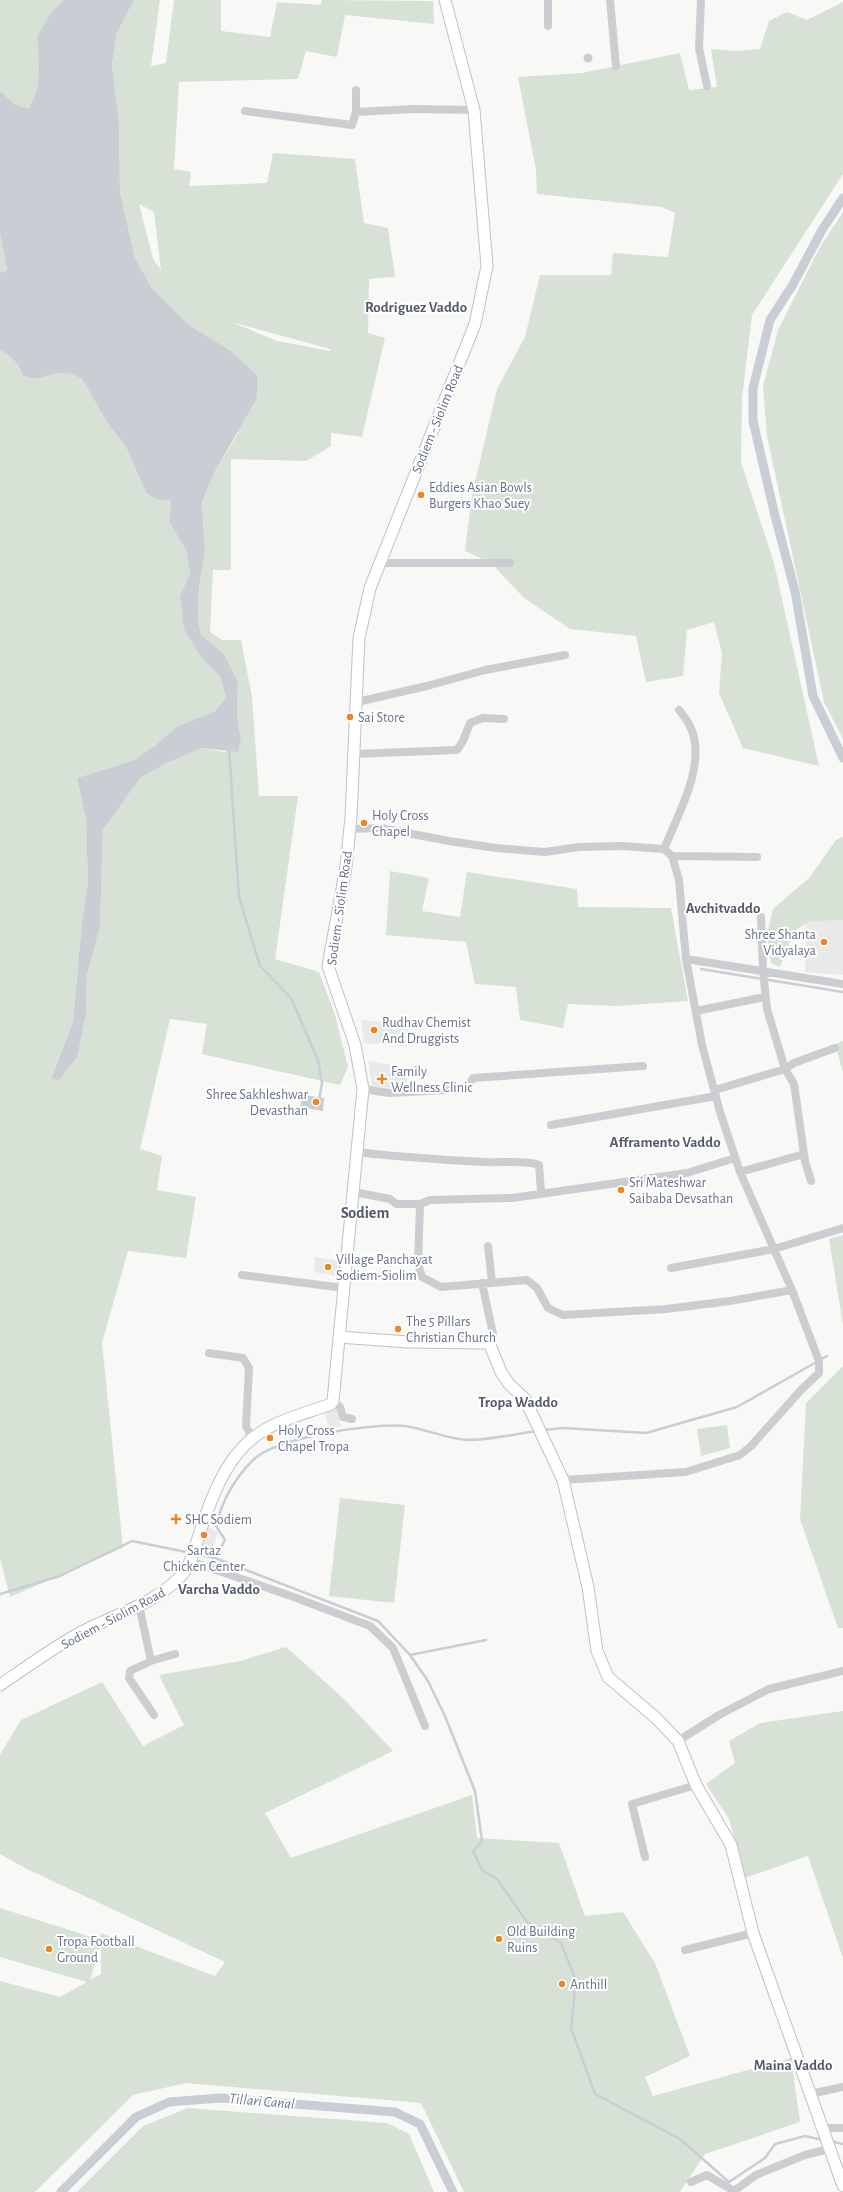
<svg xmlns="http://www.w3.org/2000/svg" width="843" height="2192" font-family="'Alegreya Sans',sans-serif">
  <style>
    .built { fill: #e9e9e9 }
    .green { fill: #d8e1d6; fill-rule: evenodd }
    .water { fill: #c9ced5 }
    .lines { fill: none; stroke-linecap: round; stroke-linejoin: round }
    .stream { stroke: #c9ced5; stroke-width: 2.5 }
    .canal { stroke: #c9ced5; stroke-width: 9 }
    .secondary-casing { stroke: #bfc1c7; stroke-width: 13 }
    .street { stroke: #cbcdd1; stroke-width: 8 }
    .secondary { stroke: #fff; stroke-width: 11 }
    .poi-dot { fill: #ea8724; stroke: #fff; stroke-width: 1.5 }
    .labels { text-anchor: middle; stroke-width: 4; stroke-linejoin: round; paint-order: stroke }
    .street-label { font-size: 14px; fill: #667088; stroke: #fff }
    .poi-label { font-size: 14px; fill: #667088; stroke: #fff; text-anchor: start }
    .neighbourhood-label { font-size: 15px; font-weight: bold; fill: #545b6d; stroke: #fff }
    .water-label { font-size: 15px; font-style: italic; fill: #67788b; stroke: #fff }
    .quarter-label { font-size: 16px; font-weight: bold; fill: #545b6d; stroke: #fff }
  </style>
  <rect width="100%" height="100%" fill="#f8f8f6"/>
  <!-- built -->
  <path class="built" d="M806 910 843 911V975L805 972Z
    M361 1020 410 1025 406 1046 364 1043Z
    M368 1061 409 1068 406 1090 372 1086Z
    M315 1257 343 1262 342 1277 314 1272Z
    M335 1406 341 1426 329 1428 324 1409Z
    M205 1525 218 1532 210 1558 194 1554Z"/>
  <!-- green -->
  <path class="green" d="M0 0H64L37 37 39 71 37 90 29 110 16 105 0 91Z
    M134 0H160L151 66 166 63 174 0H221V31L270 37 277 2 320 5 322 0 433 1 434 24 345 15 337 57 306 51 298 79 179 82 174 169 191 172 189 186 267 183 273 153 355 159 364 223 388 228 395 277 369 279 368 333 385 338 362 437 331 433V446L306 461 231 459V570H213L210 632 222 640H241L252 697 259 796H298L275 959 319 972 335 1015 348 1067 340 1085 202 1054 207 1024 170 1019 140 1149 162 1156 157 1190 196 1197 186 1258 128 1251 102 1343 123 1548 10 1597 0 1558V350C12 356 18 363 23 376L35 379 59 373 72 374 82 379 108 424 125 445 146 493 171 501 169 522 186 550 190 573 180 596 203 660 220 676 226 698 215 711 134 760 77 778 86 820 88 884 82 921 73 1022 51 1079 86 1013 87 975 100 927 103 830 140 778 167 763 202 748 225 752 241 739 237 717 238 682 224 654 201 635 198 619 199 588 205 551 202 502 214 473 238 433 228 349 189 325 152 288 135 258 120 192 119 123 112 64 117 33ZM139 204 154 212 161 270 153 259ZM231 322 330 349V351L277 341Z
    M843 2V174L752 315 742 398 741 462 774 563 819 766 743 748 719 693 722 653 714 622 687 630 683 676 646 682 636 636 570 629 524 598 491 563 465 551 472 495 497 389 525 337 540 275H611L613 253 668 257 675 213 662 207 537 194 536 170 518 77 582 73 680 53 689 90 717 87 711 49 736 51 760 49 769 21 787 12 807 20Z
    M843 212V739L824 702 767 436 763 386 778 330 820 247Z
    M0 233 7 270 0 273Z
    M843 837V920L810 921 793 932 780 967 771 963 767 935 773 909 810 877 836 840Z
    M390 871 429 878 422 911 460 917 467 872 577 889 578 907 671 908 688 1001 615 1006 568 1004 563 1028 520 1020 516 987 475 984 466 942 386 935Z
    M843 1041V1072L835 1044Z
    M843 1235V1325L829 1239Z
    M843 1366V1628H838L800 1519 806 1403Z
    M727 1425 730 1448 701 1456 697 1429Z
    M340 1498 405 1505 394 1603 329 1596Z
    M286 1647 344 1699 393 1751 265 1813 291 1858 472 1795 477 1838 559 1843 585 1916 623 1912 655 1963 690 2056 645 2077 653 2096 791 2058 800 2122 705 2154 680 2192H464L421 2103 186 2083 133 2095 35 2192H0V1981L60 1997 87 1982 0 1957V1908L101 1940V1933L215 1976 225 1962 27 1869 0 1854V1755L21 1720 102 1682 143 1746 184 1725 159 1675 240 1661ZM101 1942V1974L90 1980Z
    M843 1711V1958L808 1856 745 1878 729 1819 706 1784 735 1763 729 1741 760 1723Z
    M188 2108 387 2123 409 2134 434 2192H77L143 2126Z"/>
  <!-- water -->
  <path class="water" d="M64 0H134L117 33 112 64 119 123 120 192 135 258 152 288 189 325 228 349 257 375V398L214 473 202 502 205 551 199 588 198 619 201 635 224 654 238 682 237 717 241 739 238 752 202 748 167 763 140 778 103 830 100 927 87 975 86 1013 77 1057 59 1080 51 1079 73 1022 82 921 88 884 86 820 77 778 134 760 156 745 177 727 215 711 226 698 220 676 203 660 184 629 180 596 190 573 186 550 169 522 171 501 157 499 146 493 125 445 108 424 82 379 72 374 59 373 35 379 23 376C18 363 12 356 0 350V273L7 270 0 233V91L16 105 29 109 37 90 39 71 37 37 50 14Z
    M583.5 58a4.5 4.5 0 1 1 9 0a4.5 4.5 0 1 1-9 0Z
    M303 1095 324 1098 323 1111 300 1107Z"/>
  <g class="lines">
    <!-- stream -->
    <path class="stream" d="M229 749 239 897 260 966 291 998 318 1060 322 1083 319 1100
      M701 969 843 992
      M544 1430 563 1428 646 1433 737 1407 827 1356
      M196 1554 215 1558 378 1621 410 1655 428 1681 445 1716 475 1791 482 1841 473 1851 482 1870 497 1879 527 1922 561 1943 576 1980 571 2028 595 2094 680 2139 729 2182 765 2158 775 2144 805 2136 823 2140
      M215 1558 225 1540 216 1526C222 1501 235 1478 253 1460 277 1437 372 1423 405 1426 426 1429 447 1439 468 1440 490 1440 515 1434 537 1431
      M0 1594 60 1576 132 1541 191 1553
      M410 1655 486 1640
      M830 2141 843 2144"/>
    <!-- canal -->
    <path class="canal" d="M843 198 822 230 792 286 770 320 753 388V421L775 516 795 591 813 696 843 758
      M61 2192 136 2117 169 2102 221 2098 395 2112 420 2124 453 2192"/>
    <defs>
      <path id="secondary" d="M339 1337 408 1342 485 1343 490 1345 501 1372 509 1384 525 1399 563 1480 588 1587 597 1651 608 1677 656 1718 678 1741 696 1785 731 1845 753 1933 843 2186
        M0 1685C25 1668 50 1650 76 1635 111 1615 150 1607 179 1578 192 1566 196 1542 202 1526 215 1488 231 1447 268 1428 288 1417 310 1412 331 1404L333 1401 363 1089 355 1045 328 966 346 867 351 817 359 638 370 588 475 324 487 266 474 110 445 0"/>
    </defs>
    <!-- secondary casing -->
    <use href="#secondary" class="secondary-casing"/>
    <!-- street -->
    <path class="street" d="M548 0V26
      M610 0 616 66
      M701 0 699 48 707 86
      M245 111 352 125 356 112V90
      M356 112 412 109 474 110
      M380 563H510
      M357 702 427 686 485 670 565 655
      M355 754 457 750 463 741 470 723 483 718 504 719
      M349 829 381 828 449 841 496 848 545 852 579 847 622 846 664 849 672 856 679 880 686 959 702 1045 720 1112 740 1172 792 1290 819 1361V1373L801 1390 751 1446 740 1455 686 1472 563 1480
      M664 849C678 814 708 763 690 726 687 720 683 715 679 710
      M672 856 757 857
      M761 917 763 971 767 1009 785 1069 794 1084 805 1161 811 1181
      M686 959 843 984
      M696 1011 765 997
      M363 1089 389 1093 467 1089 473 1078 643 1066
      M715 1090 785 1069 794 1063 835 1048
      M551 1125 716 1096
      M357 1152C400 1157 443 1160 487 1162 501 1163 527 1160 539 1165L541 1192
      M735 1158 687 1173 512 1198 430 1200 420 1204 418 1264 422 1277 441 1287 527 1280 537 1288 548 1308 563 1315 666 1309 730 1301 792 1290
      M740 1172 804 1154
      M354 1192 390 1199 396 1204H420
      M488 1246 492 1282
      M671 1268 774 1249 843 1228
      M242 1275 344 1288
      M482 1283 493 1334 490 1345
      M209 1353 243 1358 249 1368 246 1426 252 1438
      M333 1401 340 1407 343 1417 352 1419
      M190 1561 291 1596 370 1626 393 1648 425 1726
      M139 1605 151 1661 130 1671 129 1678 154 1715
      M151 1661 175 1654
      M678 1741 719 1715 769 1689 843 1671
      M645 1857 632 1804 696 1785
      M685 1950 753 1933
      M810 2094 843 2087
      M821 2128H843
      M691 2182 707 2175 734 2191 756 2175 805 2155 829 2149"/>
    <!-- secondary -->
    <use href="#secondary" class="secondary"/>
  </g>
  <!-- markers -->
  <g class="poi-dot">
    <circle cx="421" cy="495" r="4"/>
    <circle cx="350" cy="717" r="4"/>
    <circle cx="364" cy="823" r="4"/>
    <circle cx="824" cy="942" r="4"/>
    <circle cx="374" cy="1030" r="4"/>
    <path d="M380 1073h4v4h4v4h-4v4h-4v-4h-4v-4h4z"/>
    <circle cx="316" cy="1102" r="4"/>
    <circle cx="621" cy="1190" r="4"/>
    <circle cx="328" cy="1267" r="4"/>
    <circle cx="398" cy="1329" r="4"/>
    <circle cx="270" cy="1438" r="4"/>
    <path d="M174 1513h4v4h4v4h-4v4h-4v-4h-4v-4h4z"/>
    <circle cx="204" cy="1535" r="4"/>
    <circle cx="499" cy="1939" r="4"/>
    <circle cx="49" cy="1949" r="4"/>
    <circle cx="562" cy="1984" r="4"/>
  </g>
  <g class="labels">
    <!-- street labels -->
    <g class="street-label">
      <text transform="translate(437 419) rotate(-68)" y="5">Sodiem - Siolim Road</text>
      <text transform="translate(339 908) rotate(-82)" y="5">Sodiem - Siolim Road</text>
      <text transform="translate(113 1618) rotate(-28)" y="5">Sodiem - Siolim Road</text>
    </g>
    <!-- poi labels -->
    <g class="poi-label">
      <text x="429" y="492">Eddies Asian Bowls<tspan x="429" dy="16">Burgers Khao Suey</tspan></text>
      <text x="358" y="722">Sai Store</text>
      <text x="372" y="820">Holy Cross<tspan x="372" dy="16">Chapel</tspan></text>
      <text x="816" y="939" text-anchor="end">Shree Shanta<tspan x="816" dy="16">Vidyalaya</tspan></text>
      <text x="382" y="1027">Rudhav Chemist<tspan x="382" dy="16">And Druggists</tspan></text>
      <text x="391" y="1076">Family<tspan x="391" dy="16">Wellness Clinic</tspan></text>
      <text x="308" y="1099" text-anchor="end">Shree Sakhleshwar<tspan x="308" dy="16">Devasthan</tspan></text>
      <text x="629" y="1187">Sri Mateshwar<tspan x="629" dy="16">Saibaba Devsathan</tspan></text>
      <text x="336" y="1264">Village Panchayat<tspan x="336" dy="16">Sodiem-Siolim</tspan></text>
      <text x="406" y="1326">The 5 Pillars<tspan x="406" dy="16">Christian Church</tspan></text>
      <text x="278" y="1435">Holy Cross<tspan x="278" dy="16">Chapel Tropa</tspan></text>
      <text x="185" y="1524">SHC Sodiem</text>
      <text x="204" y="1555" text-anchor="middle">Sartaz<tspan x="204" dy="16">Chicken Center</tspan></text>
      <text x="507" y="1936">Old Building<tspan x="507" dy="16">Ruins</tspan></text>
      <text x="57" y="1946">Tropa Football<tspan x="57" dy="16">Ground</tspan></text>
      <text x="570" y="1989">Anthill</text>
    </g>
    <!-- neighbourhood labels -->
    <g class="neighbourhood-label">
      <text x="416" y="312">Rodriguez Vaddo</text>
      <text x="723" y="913">Avchitvaddo</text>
      <text x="665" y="1147">Afframento Vaddo</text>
      <text x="518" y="1407">Tropa Waddo</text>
      <text x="219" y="1594">Varcha Vaddo</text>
      <text x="793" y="2070">Maina Vaddo</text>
    </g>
    <!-- water labels -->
    <g class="water-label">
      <text transform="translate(262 2101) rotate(5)" y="5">Tillari Canal</text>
    </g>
    <!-- quarter labels -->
    <g class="quarter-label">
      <text x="365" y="1218">Sodiem</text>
    </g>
  </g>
</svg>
